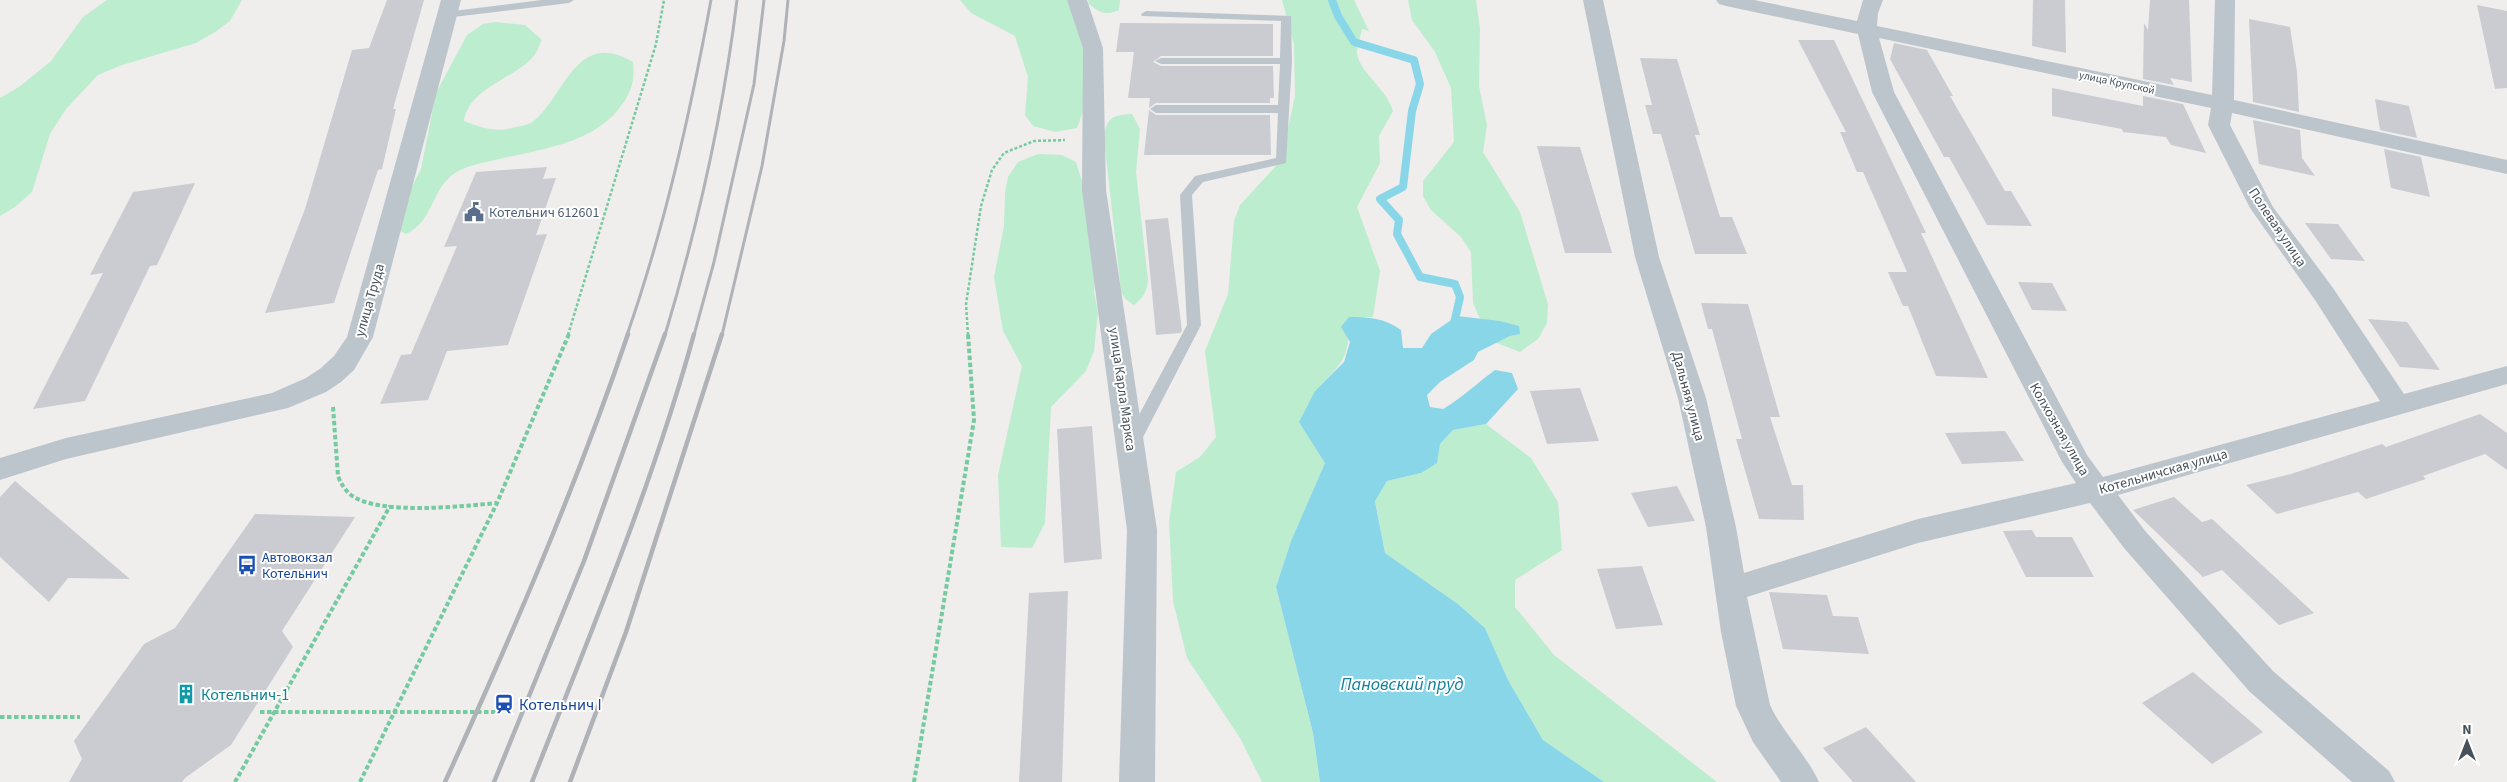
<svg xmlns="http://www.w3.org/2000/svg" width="2507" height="782" font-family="'Source Sans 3',sans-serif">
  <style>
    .green { fill: #bcedcf }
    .water { fill: #8ad6e9 }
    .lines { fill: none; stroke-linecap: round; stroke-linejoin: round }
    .stream { stroke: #8ad6e9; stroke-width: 8 }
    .building { fill: #caccd2 }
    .path-far1 { stroke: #75ca9f; stroke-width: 2.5; stroke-dasharray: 3 2; stroke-linecap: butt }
    .path { stroke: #75ca9f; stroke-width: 4; stroke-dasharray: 4.5 2.5; stroke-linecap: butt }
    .service { fill: #bcc5cc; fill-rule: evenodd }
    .minor { fill: #bcc5cc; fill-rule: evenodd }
    .rail-far1 { stroke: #afb3b7; stroke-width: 3 }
    .rail { stroke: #afb3b7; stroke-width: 4.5 }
    .labels { text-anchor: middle; stroke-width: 4; stroke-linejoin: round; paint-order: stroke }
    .far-street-label { font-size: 11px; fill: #46515a; stroke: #fff }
    .service-label { font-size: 14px; fill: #4e5e75; stroke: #fff; text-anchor: start }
    .street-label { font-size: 14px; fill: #46515a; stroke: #fff }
    .transit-label { font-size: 14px; fill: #164399; stroke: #fff; text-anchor: start }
    .near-culture-label { font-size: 16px; fill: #0d838f; stroke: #fff; text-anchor: start }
    .near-transit-label { font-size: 16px; fill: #164399; stroke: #fff; text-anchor: start }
    .near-water-label { font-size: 18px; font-style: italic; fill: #107f9c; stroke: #fff }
  </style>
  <rect width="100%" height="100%" fill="#f0eded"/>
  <!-- green -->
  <path class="green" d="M107 0H242L230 21 215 32 196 43 122 65 98 75 66 109 50 134 32 192 15 207 0 216V98L19 87 51 61 83 17Z
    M960 0H1073C1082 39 1094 90 1077 128L1055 132 1033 126 1025 115 1028 77 1015 36 971 13Z
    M1088 0H1120L1119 10C1106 16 1100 13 1089 4Z
    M1282 0H1354L1369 31 1362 29C1361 36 1357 46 1357 53 1359 72 1387 89 1393 111L1379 136 1380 163 1357 207 1380 271 1373 317H1349C1350 359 1343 362 1315 391L1325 463 1291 541 1276 587 1313 733 1320 782H1262L1240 738 1187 658 1173 601 1169 522 1176 472 1200 457 1216 437 1205 351 1228 294 1234 221 1240 205 1276 166 1283 151 1295 96 1294 44Z
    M1408 0H1476L1480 28 1479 86 1487 125 1483 152 1520 212 1548 304 1547 323 1538 339 1520 352 1489 340 1473 303 1471 252 1461 237 1431 210 1423 196V181L1454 142 1451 88 1435 52 1412 20Z
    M495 22 525 25 542 40C539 45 537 53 533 57 515 78 468 89 464 121 483 128 496 133 516 127 520 126 527 125 531 123 564 100 575 27 633 62 635 84 631 94 617 111 588 145 536 150 495 160 482 163 466 166 455 173 430 190 435 220 406 234L398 230 397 216 421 169 436 93 467 35 483 24Z
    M1132 114 1140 129 1136 172 1148 280C1147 292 1143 298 1134 305L1125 299 1121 291 1104 139C1106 118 1112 115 1132 114Z
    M1038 154 1062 155 1076 162 1099 237 1094 292 1098 312 1094 351 1086 371 1051 407 1045 523 1032 548 1001 547 998 475 1022 366 1003 331 994 277 1004 226 1005 193 1008 177 1018 162Z
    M1486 424 1531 458 1558 502 1562 550 1515 580V607L1554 655 1717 782H1604L1543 740 1508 680 1485 628 1458 604 1385 553 1375 500 1387 481 1421 473 1440 444 1453 430Z"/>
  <!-- water -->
  <path class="water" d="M1457 316 1500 321 1519 326 1520 334 1510 336 1478 352 1474 360 1440 382 1427 395 1430 407 1443 409C1462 398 1477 383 1495 370L1512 373 1518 389 1486 424 1453 430 1440 444 1437 463 1421 473 1387 481 1375 501 1385 553 1458 604 1485 628 1508 680 1543 740 1604 782H1320L1313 733 1276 587 1291 541 1325 463 1299 422 1315 391 1344 362 1350 342 1341 327 1349 317C1368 317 1385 318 1401 330L1403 348H1422L1431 334Z"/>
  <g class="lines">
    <!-- stream -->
    <path class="stream" d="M1332 0 1338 16 1354 42 1414 60 1420 84 1412 111 1403 187 1380 199 1399 220 1397 234 1420 277 1455 284 1460 297 1453 328"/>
  </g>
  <!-- building -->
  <path class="building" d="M387 0H424L393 109H396L382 169 378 170 334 303 265 313 305 209 352 50 369 48Z
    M2033 0H2065L2066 53 2032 46Z
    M2150 0H2189L2192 82 2170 78 2174 85 2143 79 2144 23 2148 30Z
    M2477 5 2507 11V88L2495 89Z
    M2249 19 2290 27 2297 72 2299 112 2253 102Z
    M1120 23 1273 24V56H1161L1153 62 1161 66H1273L1274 98H1270V103H1156L1149 108 1150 98H1128L1134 52H1116Z
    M1798 40H1834L1926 233H1921L1988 378 1936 376 1908 306H1903L1888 272H1907L1863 172H1857L1840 132H1846Z
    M1894 43 1927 50 1953 96H1950L2005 191H2011L2032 226 1987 225 1949 157H1944L1890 59Z
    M1640 58 1677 59 1700 135H1695L1720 217H1732L1747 254H1695L1661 134H1653L1645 105H1652Z
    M2052 88 2143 106V96L2183 104 2206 153 2171 145 2166 137 2123 132 2122 129 2052 116Z
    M2375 99 2409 106 2417 138 2380 130Z
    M1149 110 1156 115H1270L1271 155H1144Z
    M2253 120 2300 130 2302 158 2315 176 2259 164Z
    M1537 146 1580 147 1612 253H1565Z
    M2384 149 2421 157 2430 197 2391 188Z
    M547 167 543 179 556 178 536 235 547 234 508 345 447 351 428 400 380 404 401 355 411 354 457 246 444 247 476 172Z
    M195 183 157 265 150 266 85 401 33 409 103 273 90 275 133 192Z
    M1168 218 1182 331 1180 333 1156 335 1145 220Z
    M2305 223 2338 224 2365 261 2331 259Z
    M2018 282 2052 283 2067 311 2032 310Z
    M1701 303 1748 304 1780 417H1770L1792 485H1803L1804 520 1759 519 1736 439H1742L1712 329H1708Z
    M2368 319 2407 322 2440 370 2400 367Z
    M1580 388 1599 441 1547 444 1530 391Z
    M2480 414 2507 433V470L2485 454 2423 476 2426 479 2366 499 2358 492 2277 514 2246 485 2291 474 2382 444 2386 447Z
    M1092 426 1102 559 1064 563 1057 429Z
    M2005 431 2024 461 1962 464 1945 433Z
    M15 481 130 579 68 578 49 602 0 557V497Z
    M1677 486 1695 521 1648 527 1631 493Z
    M2174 497 2202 522 2212 519 2314 613 2279 625 2222 570 2203 577 2133 510Z
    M255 514 355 517 282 631 293 647 231 745 185 778 182 782H69L82 759 74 741 144 644 175 628Z
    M2032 530 2036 537H2072L2094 577H2026L2003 531Z
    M1642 566 1663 625 1616 629 1597 569Z
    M1068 591 1062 782H1019L1029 593Z
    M1769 592 1827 595 1833 616 1858 617 1869 654 1783 649Z
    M2193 672 2263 732 2212 764 2142 703Z
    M1866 727 1916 782H1853L1823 748Z"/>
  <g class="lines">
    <!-- path-far1 -->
    <path class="path-far1" d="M568 335 656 44 664 0
      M968 335 966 304 981 206 992 170 1004 153 1034 141 1065 140"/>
    <!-- path -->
    <path class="path" d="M333 407 338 476C341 484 345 490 351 495 379 516 463 506 497 503
      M260 712H500
      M0 717H80
      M235 782 390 506
      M360 782 497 503 569 334
      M914 782 974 420 968 334"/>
    <!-- service -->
    <path class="service" d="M542 0H574L569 3 445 18 440 15 445 12Z
      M1146 11 1291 16 1292 61 1286 163 1203 182 1192 195 1201 325 1140 443 1138 447H1126L1124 443 1187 325 1180 195 1195 176 1276 158 1278 113H1156L1150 109 1156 105H1278L1280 64H1161L1155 61 1161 58H1280L1281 21 1142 16 1141 14Z"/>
    <!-- minor -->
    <path class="minor" d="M441 0H461L373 337 354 370 341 382 326 392 288 408 66 459 0 480V458L66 438 272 393 306 378 321 368 334 356 347 337Z
      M1067 0H1087L1103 48 1106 190 1157 530 1155 782H1119L1127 530 1082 190 1083 48Z
      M1583 0H1603L1659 257 1706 398 1736 527 1744 573 1918 519 2076 483 2062 462 1872 92 1858 34 1726 6 1719 4 1716 0H1754L1857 21 1863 0H1883L1878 13 1877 26 2212 95 2215 0H2235L2234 100 2507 160V174L2232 113 2230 125 2273 207 2333 288 2404 394 2507 366V384L2118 495 2146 532 2273 671 2389 771 2395 782H2352L2249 691 2124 548 2090 503 1918 543 1747 597 1770 705C1783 733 1806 754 1819 782H1781L1753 742 1736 706 1721 632 1706 527 1678 398 1635 257ZM1879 38 2211 108 2208 125 2250 208 2315 300 2380 401 2103 477 2087 455 1894 92Z"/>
    <!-- rail-far1 -->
    <path class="rail-far1" d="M627 335C665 226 690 114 711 0
      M665 335C698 225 723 115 737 0
      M694 335 714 262 754 84 764 0
      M722 335 762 166 784 41 788 0"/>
    <!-- rail -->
    <path class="rail" d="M445 782C512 635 576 487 628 334
      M494 782 584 561 665 334
      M532 782C590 634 652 487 694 334
      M570 782 626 632 722 334"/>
  </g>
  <!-- icons -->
  <defs>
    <symbol id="civic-bare" viewBox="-9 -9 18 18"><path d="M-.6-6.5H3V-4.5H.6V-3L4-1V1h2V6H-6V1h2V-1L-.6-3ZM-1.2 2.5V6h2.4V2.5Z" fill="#5c6f8a" stroke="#fff" stroke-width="2.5" paint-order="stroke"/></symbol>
    <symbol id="bus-bare" viewBox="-9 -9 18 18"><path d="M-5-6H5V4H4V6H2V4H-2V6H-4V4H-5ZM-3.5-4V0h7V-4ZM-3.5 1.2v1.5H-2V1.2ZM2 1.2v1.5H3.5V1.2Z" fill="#1a4fb4" stroke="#fff" stroke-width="2.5" paint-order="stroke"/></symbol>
    <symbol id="building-bare" viewBox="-9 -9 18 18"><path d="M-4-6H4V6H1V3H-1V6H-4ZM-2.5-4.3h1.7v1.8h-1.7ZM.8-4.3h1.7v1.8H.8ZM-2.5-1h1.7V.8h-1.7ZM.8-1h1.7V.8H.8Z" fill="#0f9aa8" stroke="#fff" stroke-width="2.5" paint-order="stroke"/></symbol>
    <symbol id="station-bare" viewBox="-9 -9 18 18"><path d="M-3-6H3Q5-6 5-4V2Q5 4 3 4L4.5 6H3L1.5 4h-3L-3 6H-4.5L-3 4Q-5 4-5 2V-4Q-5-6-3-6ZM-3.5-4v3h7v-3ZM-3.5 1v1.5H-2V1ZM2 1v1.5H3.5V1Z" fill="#1a4fb4" stroke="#fff" stroke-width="2.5" paint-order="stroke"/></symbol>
  </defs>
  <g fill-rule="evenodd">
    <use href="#civic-bare" x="460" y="198" width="28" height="28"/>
    <use href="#bus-bare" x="233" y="551" width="28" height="28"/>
    <use href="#building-bare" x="172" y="680" width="28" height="28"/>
    <use href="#station-bare" x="490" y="690" width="28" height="28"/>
  </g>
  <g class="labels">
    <!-- far-street labels -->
    <g class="far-street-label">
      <text transform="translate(2117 82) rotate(12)" y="4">улица Крупской</text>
    </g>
    <!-- service labels -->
    <g class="service-label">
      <text x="489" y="217">Котельнич 612601</text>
    </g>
    <!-- street labels -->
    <g class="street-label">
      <text transform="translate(2278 227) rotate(56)" y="5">Полевая улица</text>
      <text transform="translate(369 300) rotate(-74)" y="5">улица Труда</text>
      <text transform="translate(1123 389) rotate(82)" y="5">улица Карла Маркса</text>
      <text transform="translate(1689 396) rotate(75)" y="5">Дальняя улица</text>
      <text transform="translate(2060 429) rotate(60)" y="5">Колхозная улица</text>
      <text transform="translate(2163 471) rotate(-16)" y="5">Котельничская улица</text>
    </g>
    <!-- transit labels -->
    <g class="transit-label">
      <text x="262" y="562">Автовокзал<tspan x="262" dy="16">Котельнич</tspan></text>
    </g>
    <!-- near-culture labels -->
    <g class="near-culture-label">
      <text x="201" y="700">Котельнич-1</text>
    </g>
    <!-- near-transit labels -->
    <g class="near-transit-label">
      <text x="519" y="710">Котельнич I</text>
    </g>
    <!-- near-water labels -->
    <g class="near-water-label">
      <text x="1402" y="690">Пановский пруд</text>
    </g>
  </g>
  <!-- north arrow -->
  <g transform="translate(2467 742)" stroke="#ffffff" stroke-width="4" paint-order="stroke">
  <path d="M0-4L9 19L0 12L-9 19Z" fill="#46515a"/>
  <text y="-8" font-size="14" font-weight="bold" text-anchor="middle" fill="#46515a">N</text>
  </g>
</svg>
